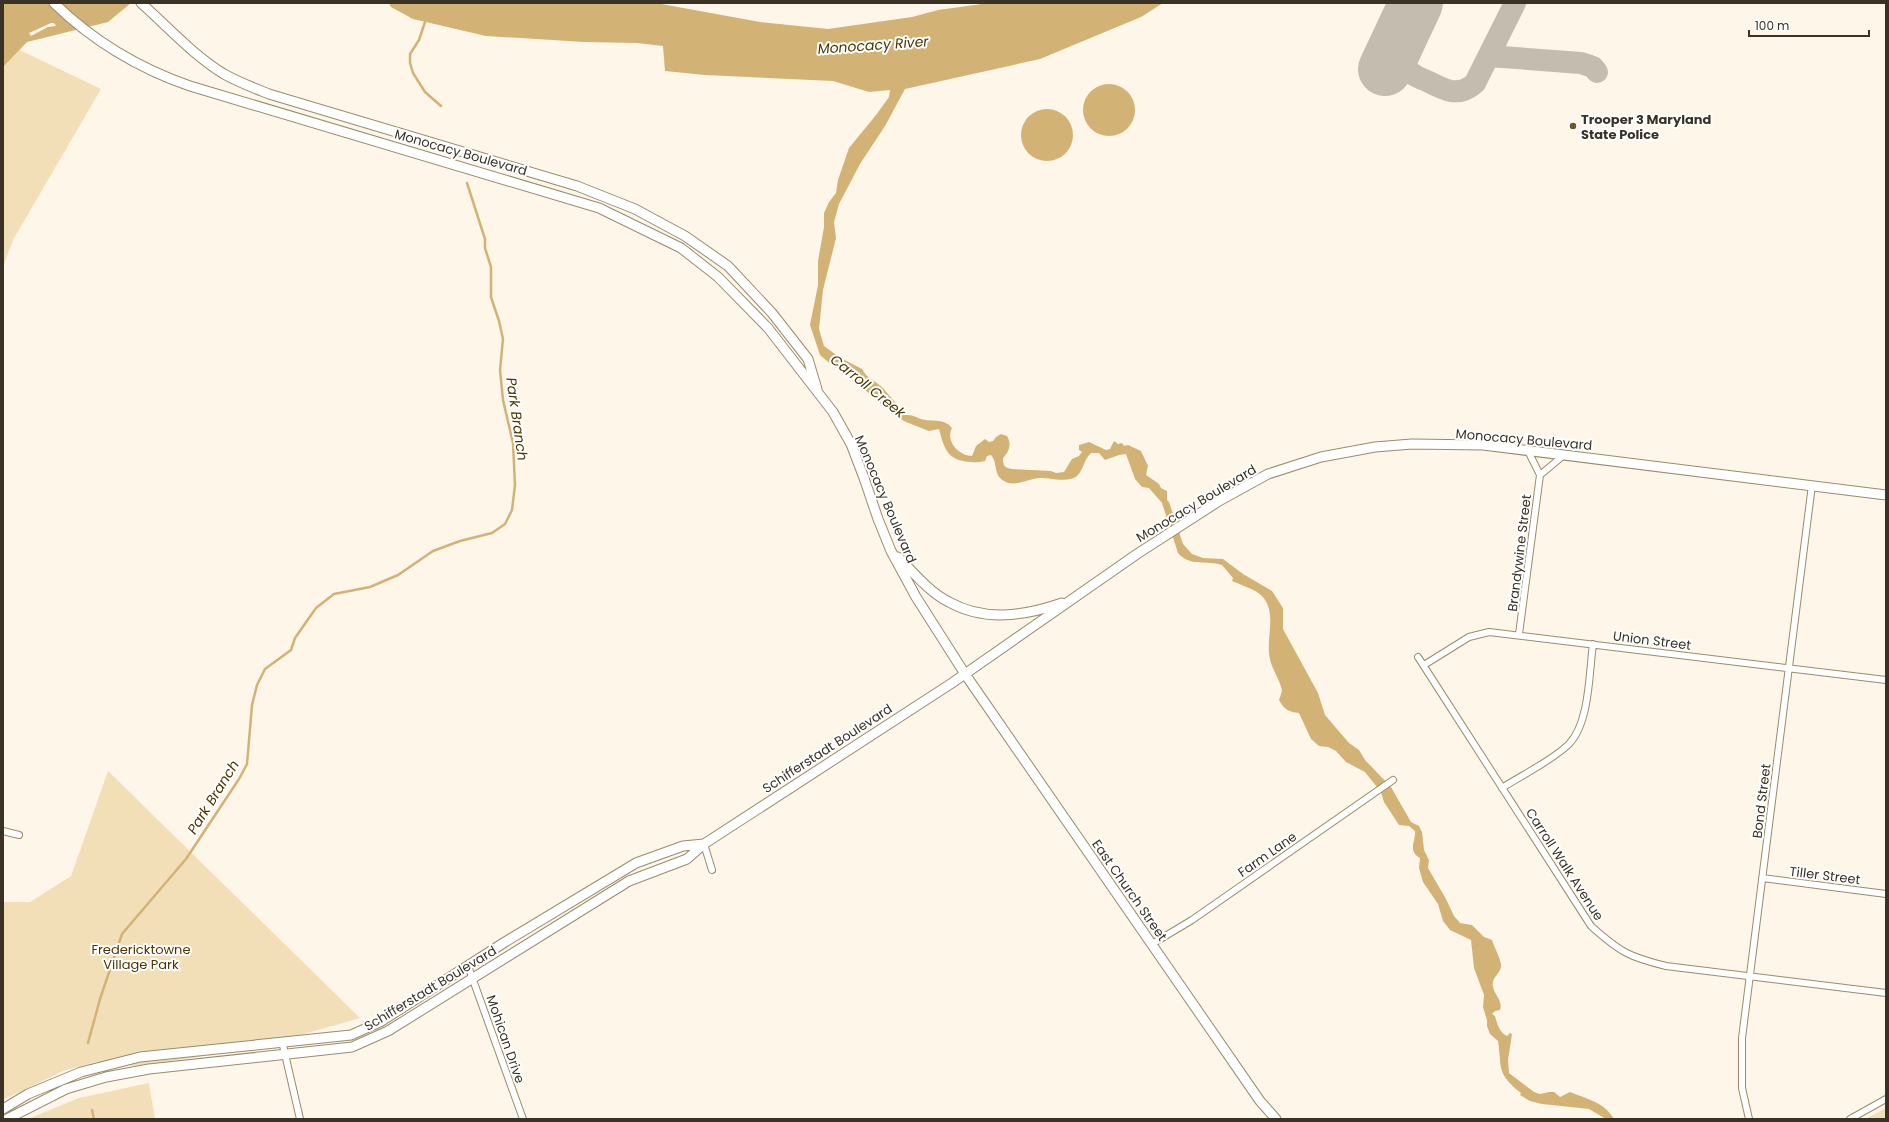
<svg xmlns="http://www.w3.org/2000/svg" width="1889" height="1122" font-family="Poppins,sans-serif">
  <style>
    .green { fill: #f3dfb7 }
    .water { fill: #d2b375; fill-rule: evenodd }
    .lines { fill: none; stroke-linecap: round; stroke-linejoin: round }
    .stream { stroke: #d2b375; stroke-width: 2.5 }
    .taxiway { stroke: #c3bcaf; stroke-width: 22 }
    .runway { stroke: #c3bcaf; stroke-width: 54 }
    .minor-casing { stroke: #9b8b6c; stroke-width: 8 }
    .secondary-casing { stroke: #9b8b6c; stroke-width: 11 }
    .minor { stroke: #fff; stroke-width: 6 }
    .secondary { stroke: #fff; stroke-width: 9 }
    .poi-dot { fill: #6e5727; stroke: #fff; stroke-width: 1.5 }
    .labels { text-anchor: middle; stroke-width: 4; stroke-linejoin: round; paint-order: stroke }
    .poi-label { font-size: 13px; font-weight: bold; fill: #393225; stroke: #fff; text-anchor: start }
    .street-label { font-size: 13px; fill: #393225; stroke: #fff }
    .park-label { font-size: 13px; fill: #4a3500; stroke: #fff }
    .water-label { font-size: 14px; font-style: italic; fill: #4b3601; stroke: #fff }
  </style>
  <rect width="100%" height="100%" fill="#fdf6e9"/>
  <!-- green -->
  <path class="green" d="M3 42 101 89 13 240 3 267Z
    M108 771 360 1018 251 1049 137 1066 96 1062 63 1071 3 1100V902H30L71 876Z
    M149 1083 155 1119H28L79 1098Z
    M1886 1108V1119H1865Z"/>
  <!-- water -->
  <path class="water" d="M3 3H131L108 22 27 42 3 67ZM51 23H54L56 26 48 27 31 36 29 33Z
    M389 3H656L760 22 828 29 912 17 938 10 989 3H1163L1141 17 1040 59 905 89 885 126 860 164 839 204 834 222 836 238 823 290 819 329 824 346 839 357 862 369 866 375 882 387 906 415C912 415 914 416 918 418 929 423 944 417 952 428 945 441 959 456 972 456L976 446 985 439 989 442 993 441 996 437 1001 434 1007 436C1012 444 1009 452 1003 458 1003 465 1004 468 1012 469L1051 471 1056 473 1064 472 1072 459 1079 456 1082 452 1079 450V445L1089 442 1106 450 1110 449 1114 441 1118 444 1122 443 1124 446 1128 445 1141 451 1148 466 1146 475 1159 484 1161 488 1167 491V500L1169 502 1183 544 1192 554 1203 558 1223 559 1243 574 1272 591 1283 608V629L1318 693 1325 715 1349 743 1359 750 1365 760 1391 787 1411 822 1419 826 1422 832 1424 850 1429 860 1428 868 1446 899 1454 916 1460 923 1472 925 1484 937 1492 940C1494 947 1502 961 1501 967 1499 975 1491 978 1493 987 1495 996 1503 1001 1500 1010L1495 1011 1492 1014 1495 1016C1497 1024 1500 1033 1507 1036L1510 1033 1512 1034 1508 1060 1509 1073 1534 1092 1540 1094 1549 1092H1554L1560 1097 1570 1092C1587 1099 1604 1102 1614 1119H1606L1589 1109 1542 1104 1530 1101 1520 1095 1521 1093C1496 1073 1502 1068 1498 1041L1490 1034 1487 1026V1020L1483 1007 1484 995 1474 968 1471 940 1450 930 1443 921 1438 904 1423 882 1419 868 1420 858C1407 850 1416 841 1415 831L1409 826 1399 825 1384 802 1381 792 1365 772 1346 762 1336 751 1328 747 1319 746 1311 739 1299 713C1288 712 1284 709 1279 700 1280 697 1281 694 1282 691 1282 684 1271 667 1270 659 1265 639 1278 613 1262 596 1255 589 1241 585 1232 581L1233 578 1222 565C1206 560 1190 567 1178 553L1162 503 1149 488 1142 487 1135 479 1126 454 1119 455 1105 460 1099 453H1091C1084 459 1084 469 1077 476 1069 483 1050 478 1040 478 1029 478 1015 488 1004 481 993 475 998 463 991 455L987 456 985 461C973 464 953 462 947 451 943 445 941 436 939 429L929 431 906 422 897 417 865 390 863 384 854 379 849 373 834 367 820 355 810 325 818 285V261L824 227V213L829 202 836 193 838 180 849 148 876 115 889 97 890 90 869 92 833 81 705 75 665 71 663 46 637 43 584 42 486 36 413 19 391 7Z
    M1083 110a26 26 0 1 1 52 0a26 26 0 1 1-52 0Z
    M1021 135a26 26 0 1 1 52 0a26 26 0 1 1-52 0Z"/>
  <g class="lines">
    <!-- stream -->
    <path class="stream" d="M426 19 419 40 410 54V63L413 73 425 92 441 106
      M88 1043 100 999 122 934 186 859 239 779 247 764 252 705 257 685 265 669 291 650 295 638 316 608 334 594 370 587 398 575 433 551 460 541 492 533 505 524 512 510 515 485 513 443 503 400 500 370 503 339 499 321 491 297V267L485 248V239L467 183
      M92 1110 94 1119"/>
    <!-- taxiway -->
    <path class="taxiway" d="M1398 41C1400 50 1402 60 1407 68 1411 75 1420 78 1427 81 1444 90 1459 98 1475 83L1515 3
      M1489 56 1581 63 1593 67 1597 72"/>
    <!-- runway -->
    <path class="runway" d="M1385 69 1416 3"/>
    <defs>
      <path id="minor" d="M1540 475 1564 455
        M1519 634 1540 475 1528 451
        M1418 657 1591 926C1620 952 1629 957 1666 966L1886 993
        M1424 665 1469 637 1489 632 1886 680
        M1502 788C1522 775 1553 760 1569 744 1590 722 1589 672 1593 644
        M3 831 19 835
        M704 844 712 870
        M1762 878 1886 894
        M1152 944 1192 920 1393 780
        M468 966 523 1119
        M282 1041 300 1119
        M1749 1119 1742 1088V1038L1812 485
        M1850 1119 1886 1099"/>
      <path id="secondary" d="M54 3C94 42 138 68 190 86L599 208 681 248 718 277 768 328 833 412 851 444 864 478 878 519 891 551 916 597 965 674 1260 1101 1276 1119
        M141 3C168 27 193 55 224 74 238 82 254 88 269 94L577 186 635 209 685 236 728 266 772 313 808 359 817 389
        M898 557C913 572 929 592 949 602 985 622 1024 616 1062 603
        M3 1109 28 1094 81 1072 140 1057 351 1035 380 1022 505 942 636 863 683 846 704 844
        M7 1119 66 1089 106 1077 149 1069 352 1047 388 1031 629 881 687 859 704 844 952 683 1137 554 1219 501 1268 474 1321 457 1375 447 1412 444 1483 445 1886 495"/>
    </defs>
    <!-- minor casing -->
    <use href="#minor" class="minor-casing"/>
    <!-- secondary casing -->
    <use href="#secondary" class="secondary-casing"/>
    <!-- minor -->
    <use href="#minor" class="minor"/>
    <!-- secondary -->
    <use href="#secondary" class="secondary"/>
  </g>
  <!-- markers -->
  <circle class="poi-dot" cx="1573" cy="126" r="4"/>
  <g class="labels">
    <!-- poi labels -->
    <g class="poi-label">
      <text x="1581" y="124">Trooper 3 Maryland<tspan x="1581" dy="15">State Police</tspan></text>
    </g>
    <!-- street labels -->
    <g class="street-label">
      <text transform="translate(461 152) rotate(16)" y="5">Monocacy Boulevard</text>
      <text transform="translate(1524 439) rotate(5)" y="5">Monocacy Boulevard</text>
      <text transform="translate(886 499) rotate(67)" y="5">Monocacy Boulevard</text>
      <text transform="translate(1196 503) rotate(-31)" y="5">Monocacy Boulevard</text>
      <text transform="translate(1519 553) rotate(-83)" y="5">Brandywine Street</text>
      <text transform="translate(1652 640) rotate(7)" y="5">Union Street</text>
      <text transform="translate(827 748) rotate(-33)" y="5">Schifferstadt Boulevard</text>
      <text transform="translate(1761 801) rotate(-83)" y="5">Bond Street</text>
      <text transform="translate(1267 854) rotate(-35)" y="5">Farm Lane</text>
      <text transform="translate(1565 864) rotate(57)" y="5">Carroll Walk Avenue</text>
      <text transform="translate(1825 875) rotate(7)" y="5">Tiller Street</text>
      <text transform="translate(1130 890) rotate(55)" y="5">East Church Street</text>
      <text transform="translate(430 988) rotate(-31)" y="5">Schifferstadt Boulevard</text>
      <text transform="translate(506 1039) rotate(71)" y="5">Mohican Drive</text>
    </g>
    <!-- park labels -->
    <g class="park-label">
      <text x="141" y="954">Fredericktowne<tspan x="141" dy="15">Village Park</tspan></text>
    </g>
    <!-- water labels -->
    <g class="water-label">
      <text transform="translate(873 45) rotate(-4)" y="5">Monocacy River</text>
      <text transform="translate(868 386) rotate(39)" y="5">Carroll Creek</text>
      <text transform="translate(517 419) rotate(82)" y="5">Park Branch</text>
      <text transform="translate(213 797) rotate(-58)" y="5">Park Branch</text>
    </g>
  </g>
  <!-- border -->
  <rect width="1889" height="1122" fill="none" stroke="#393225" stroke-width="8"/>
  <!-- scale -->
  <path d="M1749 30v6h120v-6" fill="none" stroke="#393225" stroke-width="2"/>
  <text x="1755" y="30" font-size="12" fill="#393225" stroke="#ffffff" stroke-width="3" paint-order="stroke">100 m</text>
</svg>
